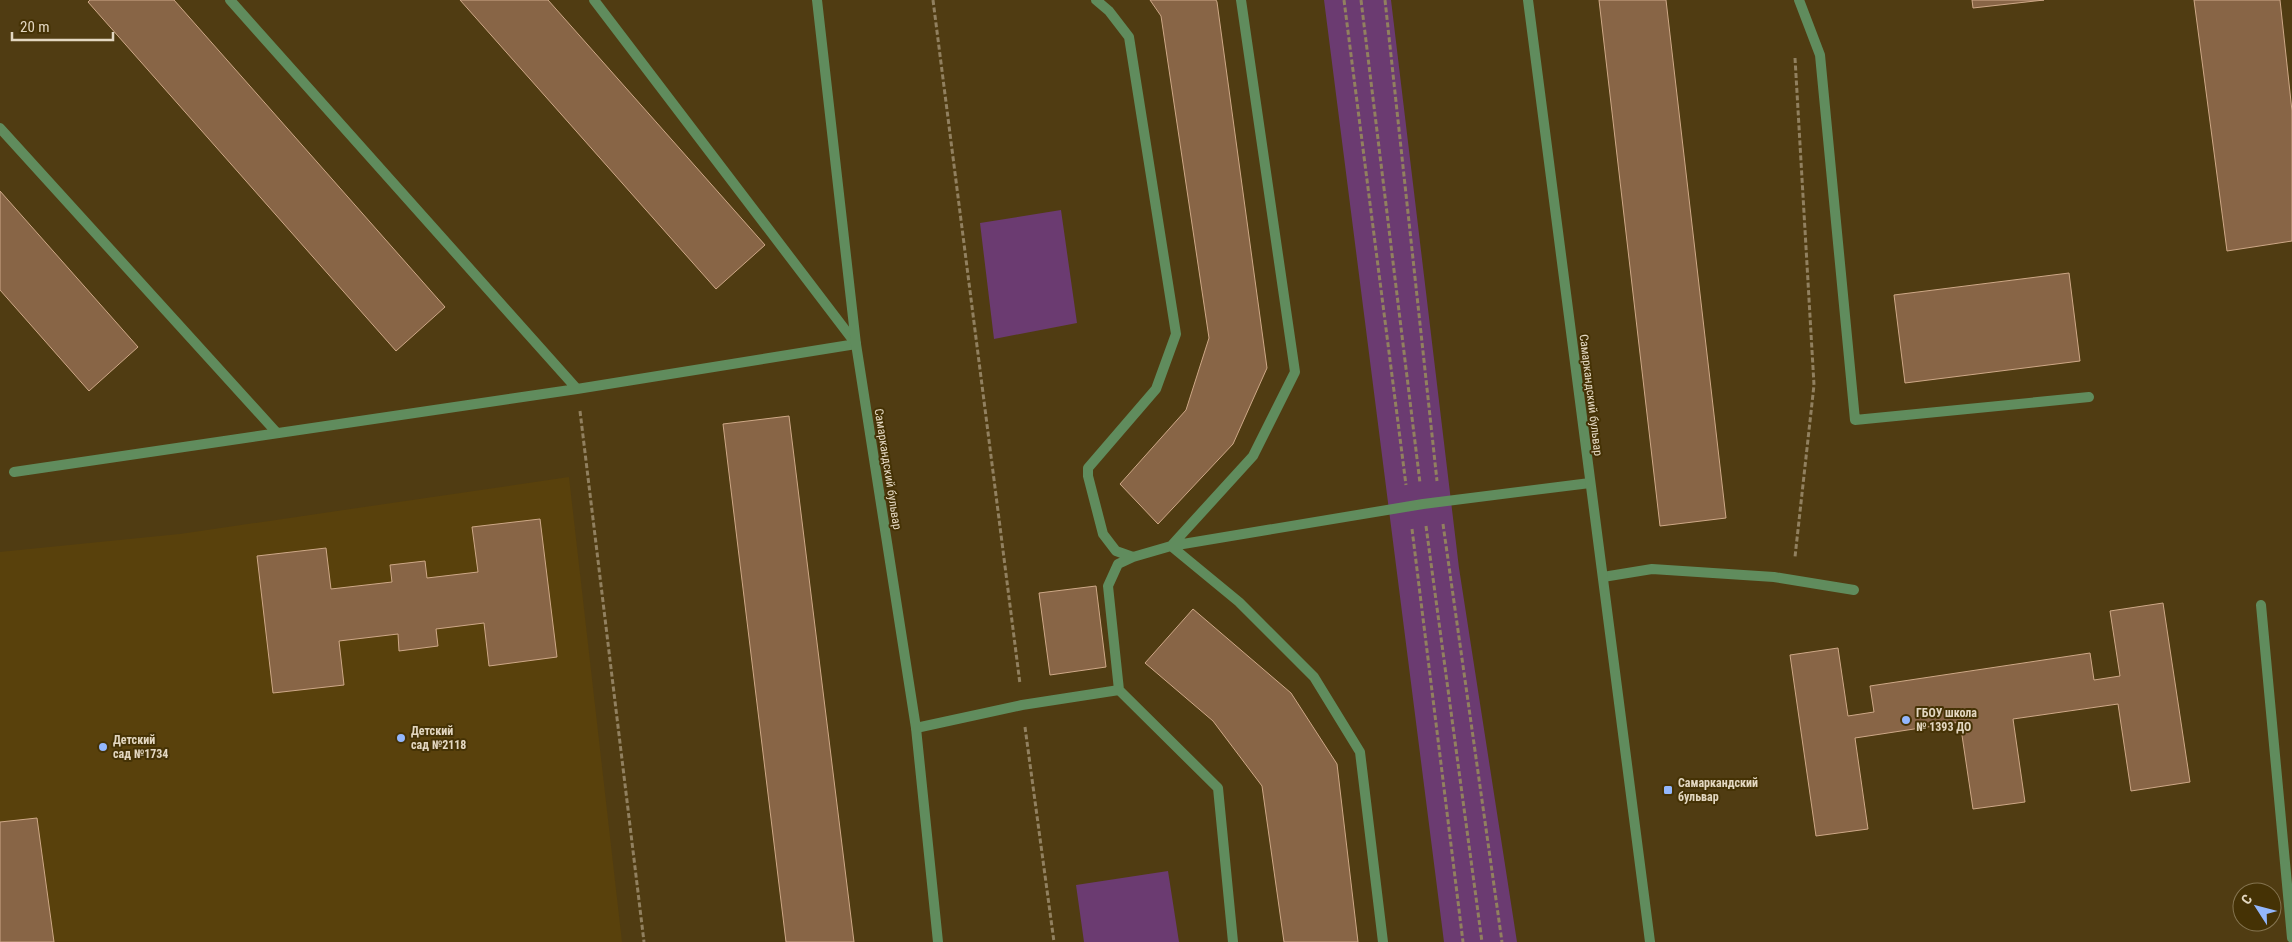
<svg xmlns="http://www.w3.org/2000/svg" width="2292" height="942" font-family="'Roboto Condensed',sans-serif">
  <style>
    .built { fill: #59410c }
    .green { fill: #6b3b71 }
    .building { fill: #886546; stroke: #cea887 }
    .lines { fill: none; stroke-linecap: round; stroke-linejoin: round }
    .path { stroke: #91805f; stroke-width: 3; stroke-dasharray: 5 2.5; stroke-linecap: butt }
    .service { stroke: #608c5d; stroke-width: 10 }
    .tertiary { stroke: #608c5d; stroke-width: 10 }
    .poi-dot { fill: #93b7fd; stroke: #453205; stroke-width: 2 }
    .labels { text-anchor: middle; stroke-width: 4; stroke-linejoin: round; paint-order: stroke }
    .street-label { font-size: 12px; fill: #e3d7c1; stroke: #453205 }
    .poi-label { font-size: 12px; font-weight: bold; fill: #e3d7c1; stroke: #453205; text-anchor: start }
  </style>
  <rect width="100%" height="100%" fill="#503c12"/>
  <!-- built -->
  <path class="built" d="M569 477 622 942H0V552L180 534Z"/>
  <!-- green -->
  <path class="green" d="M1324 0H1391L1459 568 1517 942H1444Z
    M1061 210 1077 323 994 339 980 223Z
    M1168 871 1179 942H1084L1076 885Z"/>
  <!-- building -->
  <path class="building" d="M90 0H174L445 307 396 351 88 2Z
    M460 0H548L765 245 716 289Z
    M1150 0H1216L1217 2 1267 368 1233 444 1158 524 1120 484 1186 410 1209 338 1161 16Z
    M1599 0H1666L1726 518 1660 526Z
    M1972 0H2044L1973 8Z
    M2194 0H2280L2292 111V241L2227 251Z
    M0 191 138 347 89 391 0 290Z
    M2069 273 2080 361 1905 383 1894 295Z
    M789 416 854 942H786L723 424Z
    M540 519 557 657 489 666 484 623 436 629 438 646 399 651 398 634 339 641 344 685 273 693 257 556 326 548 331 589 392 582 390 565 425 561 427 578 478 572 472 527Z
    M1096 586 1106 667 1050 675 1039 593Z
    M2163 603 2190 782 2131 791 2118 704 2013 719 2025 802 1973 809 1960 722 1855 738 1868 829 1816 836 1790 655 1838 648 1848 716 1874 712 1870 686 2090 653 2094 680 2120 676 2110 611Z
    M1193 609 1291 693 1337 764 1358 942H1284L1262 786 1213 721 1145 663Z
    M37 818 54 942H0V822Z"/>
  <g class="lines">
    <!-- path -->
    <path class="path" d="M933 0 1020 684
      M1344 0 1406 485
      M1361 0 1420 483
      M1385 0 1437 481
      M1795 58 1814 385 1795 557
      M580 411 644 942
      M1443 524 1502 942
      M1426 526 1482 942
      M1412 529 1463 942
      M1025 727 1054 942"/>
    <!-- service -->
    <path class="service" d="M230 0 577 389
      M1096 0 1109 11 1129 37 1176 334 1156 389 1088 468V476L1103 534 1116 551 1133 557
      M1241 0 1295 372 1253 456 1171 546 1239 602 1314 677 1360 752 1383 942
      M1799 0 1820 55 1855 420 2089 397
      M0 128 277 433
      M14 472 577 389 856 344 594 0
      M1603 577 1652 569 1774 577 1854 590
      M2261 605 2292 938
      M916 728 1022 705 1119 690
      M1233 942 1218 788 1119 690 1108 586 1118 564 1133 557 1171 546 1423 504 1590 483"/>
    <!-- tertiary -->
    <path class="tertiary" d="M817 0 856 344 916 728 938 942
      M1528 0 1650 942"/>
  </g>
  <!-- markers -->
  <g class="poi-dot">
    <circle cx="1906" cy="720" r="5"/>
    <circle cx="401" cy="738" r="5"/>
    <circle cx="103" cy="747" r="5"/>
    <rect x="1663" y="785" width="10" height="10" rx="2.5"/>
  </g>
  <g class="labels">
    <!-- street labels -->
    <g class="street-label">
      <text transform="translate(1591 395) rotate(83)" y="4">Самаркандский бульвар</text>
      <text transform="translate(888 469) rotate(81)" y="4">Самаркандский бульвар</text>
    </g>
    <!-- poi labels -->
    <g class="poi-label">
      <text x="1916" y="717">ГБОУ школа<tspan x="1916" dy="14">№ 1393 ДО</tspan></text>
      <text x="411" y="735">Детский<tspan x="411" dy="14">сад №2118</tspan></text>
      <text x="113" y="744">Детский<tspan x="113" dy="14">сад №1734</tspan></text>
      <text x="1678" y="787">Самаркандский<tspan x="1678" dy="14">бульвар</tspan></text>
    </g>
  </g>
  <!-- north arrow -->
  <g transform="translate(2257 907) rotate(306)"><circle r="24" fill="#453205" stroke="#847450"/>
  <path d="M0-4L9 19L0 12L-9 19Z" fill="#93b7fd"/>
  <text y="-8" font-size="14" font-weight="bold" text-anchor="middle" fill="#e3d7c1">С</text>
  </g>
  <!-- scale -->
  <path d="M12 32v8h101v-8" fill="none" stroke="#e3d7c1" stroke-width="2.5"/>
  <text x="20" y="32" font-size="15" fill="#e3d7c1" stroke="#453205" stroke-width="4" paint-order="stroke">20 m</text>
</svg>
